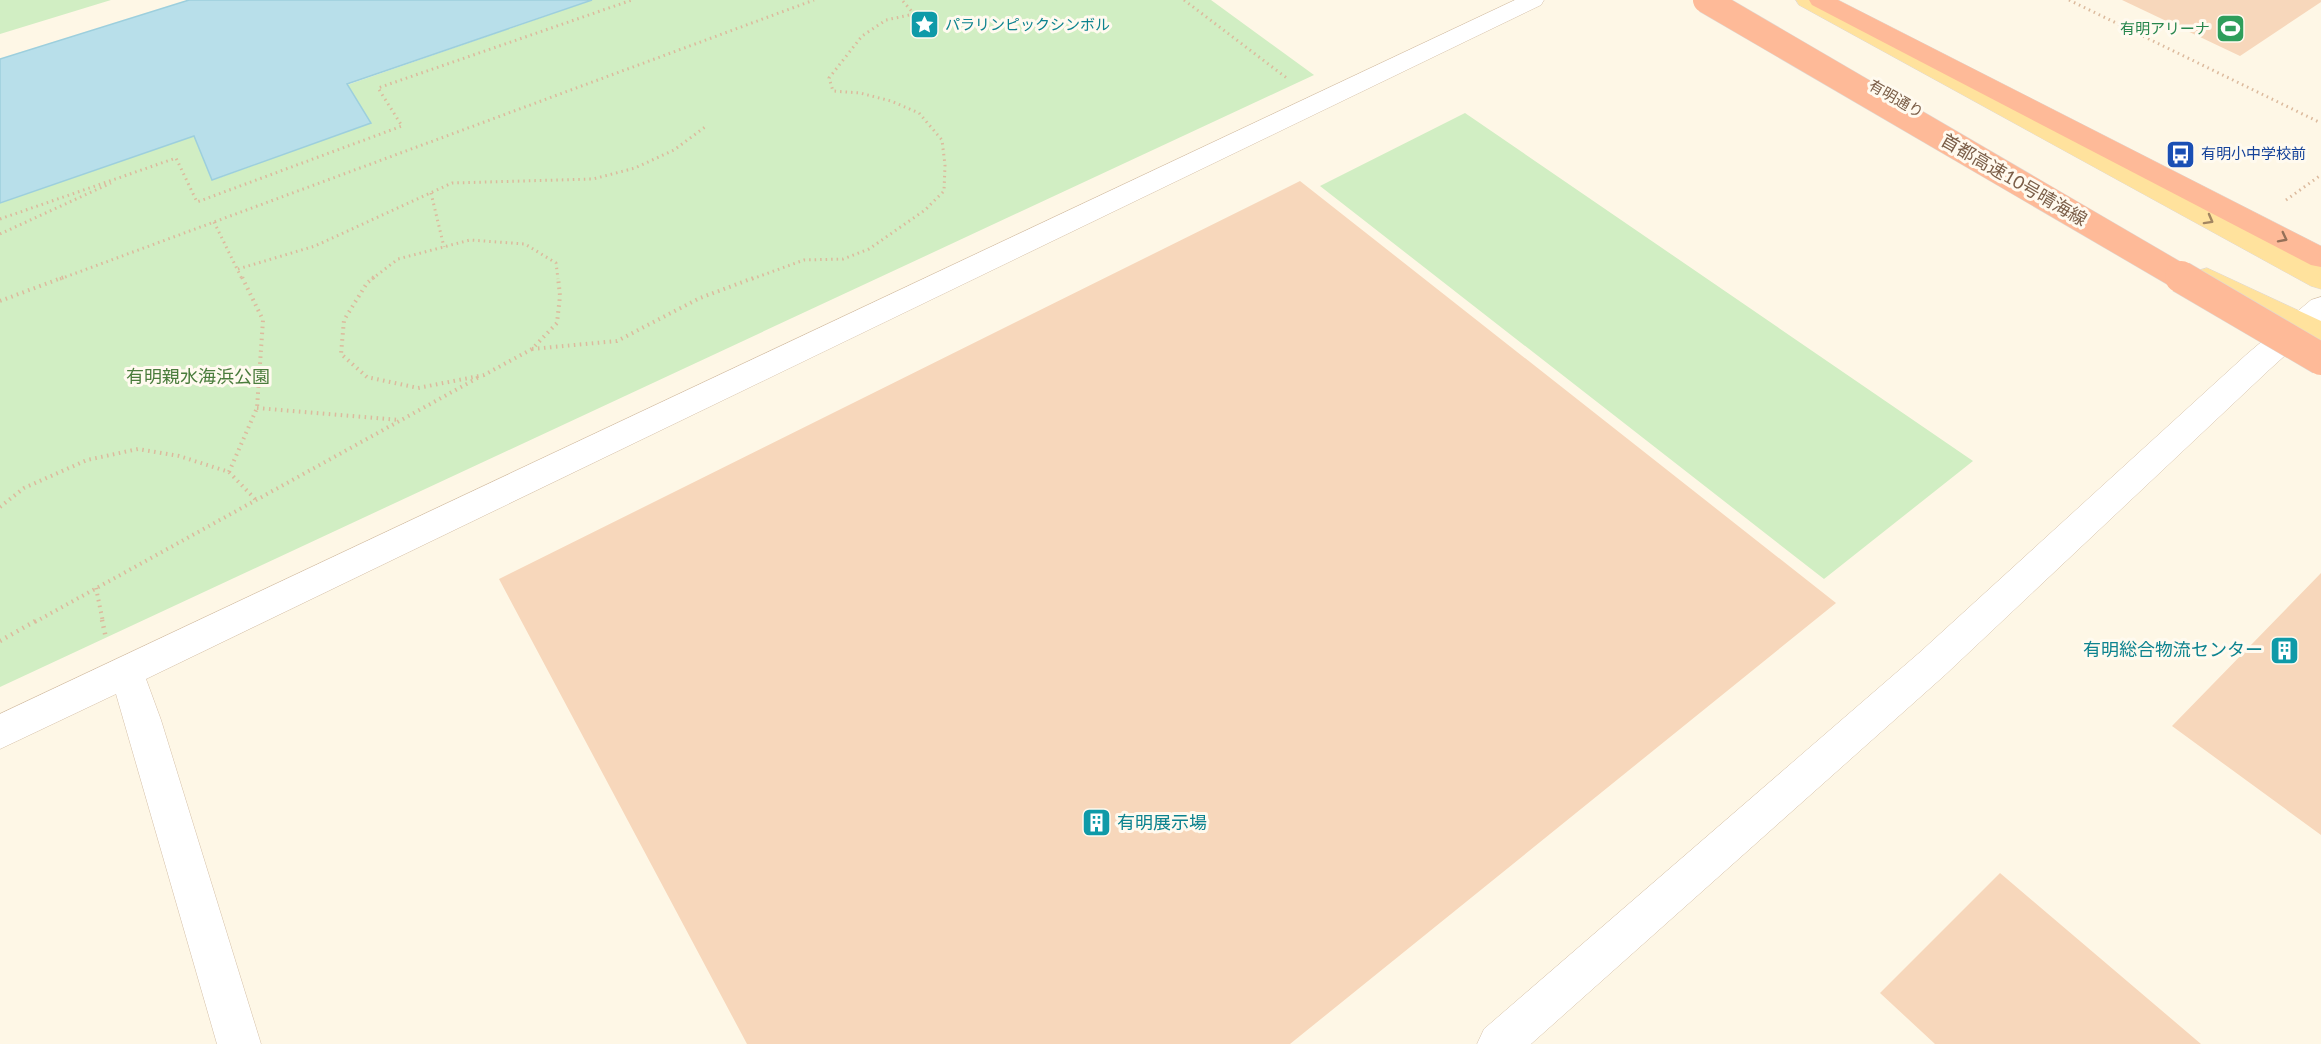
<svg xmlns="http://www.w3.org/2000/svg" width="2321" height="1044" font-family="Lato,'Noto Sans JP',sans-serif">
  <style>
    .green { fill: #d1eec3 }
    .water { fill: #b8dfea; stroke: #9dcfdd; stroke-width: 1.5 }
    .building { fill: #f7d7bb }
    .lines { fill: none; stroke-linecap: round; stroke-linejoin: round }
    .secondary-casing { stroke: #d5c0a8; stroke-width: 1 }
    .primary-casing { stroke: #dfd8d3; stroke-width: 1 }
    .highway-casing { stroke: #dfd8d3; stroke-width: 1 }
    .path-far2 { stroke: #dcba9d; stroke-width: 3; stroke-dasharray: 1.5 4; stroke-linecap: butt }
    .path-far1 { stroke: #dcba9d; stroke-width: 4; stroke-dasharray: 1.5 4.5; stroke-linecap: butt }
    .path { stroke: #dcba9d; stroke-width: 4.5; stroke-dasharray: 1.5 5; stroke-linecap: butt }
    .secondary { fill: #fff; fill-rule: evenodd }
    .primary { fill: #ffe29d; fill-rule: evenodd }
    .highway { fill: #feba98; fill-rule: evenodd }
    .highway-bridge-far1-casing { stroke: #dfd8d3; stroke-width: 27; stroke-linecap: butt }
    .highway-bridge-casing { stroke: #dfd8d3; stroke-width: 33; stroke-linecap: butt }
    .highway-bridge-far1 { stroke: #feba98; stroke-width: 26 }
    .highway-bridge { stroke: #feba98; stroke-width: 32 }
    .oneway { stroke: #a38662 }
    .oneway2 { stroke: #957058 }
    .labels { text-anchor: middle; stroke-width: 6; stroke-linejoin: round; paint-order: stroke }
    .far-culture-label { font-size: 15px; fill: #0d838f; stroke: #fffaef; text-anchor: start }
    .far-leisure-label { font-size: 15px; fill: #27864d; stroke: #fffaef; text-anchor: end }
    .far-street-label { font-size: 15px; fill: #7b5e48; stroke: #fffaef }
    .far-transit-label { font-size: 15px; fill: #164399; stroke: #fffaef; text-anchor: start }
    .street-label { font-size: 18px; fill: #7b5e48; stroke: #fffaef }
    .park-label { font-size: 18px; fill: #4a7c3c; stroke: #fffaef }
    .culture-label { font-size: 18px; fill: #0d838f; stroke: #fffaef; text-anchor: end }
  </style>
  <rect width="100%" height="100%" fill="#fef7e6"/>
  <!-- green -->
  <path class="green" d="M0 0H111L0 34Z
    M592 0H1211L1314 75 0 687V203L194 136 213 180 370 123 347 85Z
    M1465 113 1973 461 1824 579 1320 186Z"/>
  <!-- water -->
  <path class="water" d="M189 0H592L347 84 371 123 212 180 194 136 0 203V59Z"/>
  <!-- building -->
  <path class="building" d="M2122 0H2321V2L2240 56Z
    M1300 181 1836 603 1290 1044H747L499 579Z
    M2321 573V835L2172 726Z
    M2000 873 2201 1044H1935L1880 993Z"/>
  <g class="lines">
    <defs>
      <path id="secondary" d="M1515 0H1544L1541 5 146 679 161 720 261 1044H217L116 694 0 749V714Z
        M2321 297V323L2269 370 1945 675 1531 1044H1477L1484 1029 1919 653 2247 354 2311 300Z"/>
      <path id="primary" d="M1796 0H1824L2321 267V289L2311 286 1799 5Z
        M2207 268 2321 321V343L2197 285 2193 278 2197 271Z"/>
      <path id="highway" d="M1809 0H1838L2321 246V267L2311 265 1812 5Z"/>
    </defs>
    <!-- secondary casing -->
    <use href="#secondary" class="secondary-casing"/>
    <!-- primary casing -->
    <use href="#primary" class="primary-casing"/>
    <!-- highway casing -->
    <use href="#highway" class="highway-casing"/>
    <!-- path-far2 -->
    <path class="path-far2" d="M1184 0 1288 79
      M2069 0 2321 123
      M431 193 444 247
      M2286 200 2321 175
      M0 219 176 158 197 202 402 126 378 88 632 0
      M214 222 242 279
      M0 234 111 183
      M238 269 315 246 452 183 593 179 635 168 674 150 705 127
      M60 279 814 0
      M372 279 398 259 470 240 525 244 556 263 558 279
      M752 279 804 260 843 259 869 249 925 210 944 191 945 165 942 140 919 113 891 101 860 93 833 91 829 78 862 36 886 20 914 14 902 0"/>
    <!-- path-far1 -->
    <path class="path-far1" d="M374 277 367 283 344 320 341 354 367 377 418 388 484 375 532 349 557 323 560 296 558 277
      M0 301 64 277
      M532 349 617 341 700 298 756 277
      M257 408 400 420
      M229 472 257 408 263 320 242 277
      M0 507 24 488 87 460 138 449 179 456 229 472 256 500
      M96 588 103 622
      M35 622 481 376"/>
    <!-- path -->
    <path class="path" d="M102 620 106 638
      M0 641 37 620"/>
    <!-- secondary -->
    <use href="#secondary" class="secondary"/>
    <!-- primary -->
    <use href="#primary" class="primary"/>
    <!-- highway -->
    <use href="#highway" class="highway"/>
    <defs>
      <path id="highway-bridge-far1" d="M1706 0 2184 279"/>
      <path id="highway-bridge" d="M2181 277 2321 359"/>
    </defs>
    <!-- highway-bridge-far1 casing -->
    <use href="#highway-bridge-far1" class="highway-bridge-far1-casing"/>
    <!-- highway-bridge casing -->
    <use href="#highway-bridge" class="highway-bridge-casing"/>
    <!-- highway-bridge-far1 -->
    <use href="#highway-bridge-far1" class="highway-bridge-far1"/>
    <!-- highway-bridge -->
    <use href="#highway-bridge" class="highway-bridge"/>
  </g>
  <!-- one-way arrows -->
  <defs><path id="oneway-chevron" d="M-2-3.5L2.5 0L-2 3.5" fill="none" stroke-width="1.6" stroke-linecap="round" stroke-linejoin="round" transform="scale(1.5)"/></defs>
  <use class="oneway" href="#oneway-chevron" transform="translate(2209 220) rotate(29)"/>
  <use class="oneway2" href="#oneway-chevron" transform="translate(2283 238) rotate(27)"/>
  <!-- icons -->
  <defs>
    <symbol id="sight-square" viewBox="-11 -11 22 22"><rect x="-9" y="-9" width="18" height="18" rx="4" fill="#0f9aa8" stroke="#fffaef"/><path d="M0-6L1.8-2.2L6-1.7L2.9 1.2L3.7 5.4L0 3.3L-3.7 5.4L-2.9 1.2L-6-1.7L-1.8-2.2Z" fill="#fff"/></symbol>
    <symbol id="stadium-square" viewBox="-11 -11 22 22"><rect x="-9" y="-9" width="18" height="18" rx="4" fill="#2e9e5b" stroke="#fffaef"/><path d="M0-5a6.5 5 0 1 0 0 10a6.5 5 0 1 0 0-10ZM-3.5-1.8h7v3.6h-7Z" fill="#fff"/></symbol>
    <symbol id="bus-square" viewBox="-11 -11 22 22"><rect x="-9" y="-9" width="18" height="18" rx="4" fill="#1a4fb4" stroke="#fffaef"/><path d="M-5-6H5V4H4V6H2V4H-2V6H-4V4H-5ZM-3.5-4V0h7V-4ZM-3.5 1.2v1.5H-2V1.2ZM2 1.2v1.5H3.5V1.2Z" fill="#fff"/></symbol>
    <symbol id="building-square" viewBox="-11 -11 22 22"><rect x="-9" y="-9" width="18" height="18" rx="4" fill="#0f9aa8" stroke="#fffaef"/><path d="M-4-6H4V6H1V3H-1V6H-4ZM-2.5-4.3h1.7v1.8h-1.7ZM.8-4.3h1.7v1.8H.8ZM-2.5-1h1.7V.8h-1.7ZM.8-1h1.7V.8H.8Z" fill="#fff"/></symbol>
  </defs>
  <g fill-rule="evenodd">
    <use href="#sight-square" x="908" y="8" width="33" height="33"/>
    <use href="#stadium-square" x="2214" y="12" width="33" height="33"/>
    <use href="#bus-square" x="2164" y="138" width="33" height="33"/>
    <use href="#building-square" x="2268" y="634" width="33" height="33"/>
    <use href="#building-square" x="1080" y="806" width="33" height="33"/>
  </g>
  <g class="labels">
    <!-- far-culture labels -->
    <g class="far-culture-label">
      <text x="945" y="30">パラリンピックシンボル</text>
    </g>
    <!-- far-leisure labels -->
    <g class="far-leisure-label">
      <text x="2210" y="34">有明アリーナ</text>
    </g>
    <!-- far-street labels -->
    <g class="far-street-label">
      <text transform="translate(1896 99) rotate(30)" y="5">有明通り</text>
    </g>
    <!-- far-transit labels -->
    <g class="far-transit-label">
      <text x="2201" y="159">有明小中学校前</text>
    </g>
    <!-- street labels -->
    <g class="street-label">
      <text transform="translate(2014 180) rotate(30)" y="6">首都高速10号晴海線</text>
    </g>
    <!-- park labels -->
    <g class="park-label">
      <text x="198" y="383">有明親水海浜公園</text>
    </g>
    <!-- culture labels -->
    <g class="culture-label">
      <text x="2263" y="656">有明総合物流センター</text>
      <text x="1117" y="829" text-anchor="start">有明展示場</text>
    </g>
  </g>
</svg>
